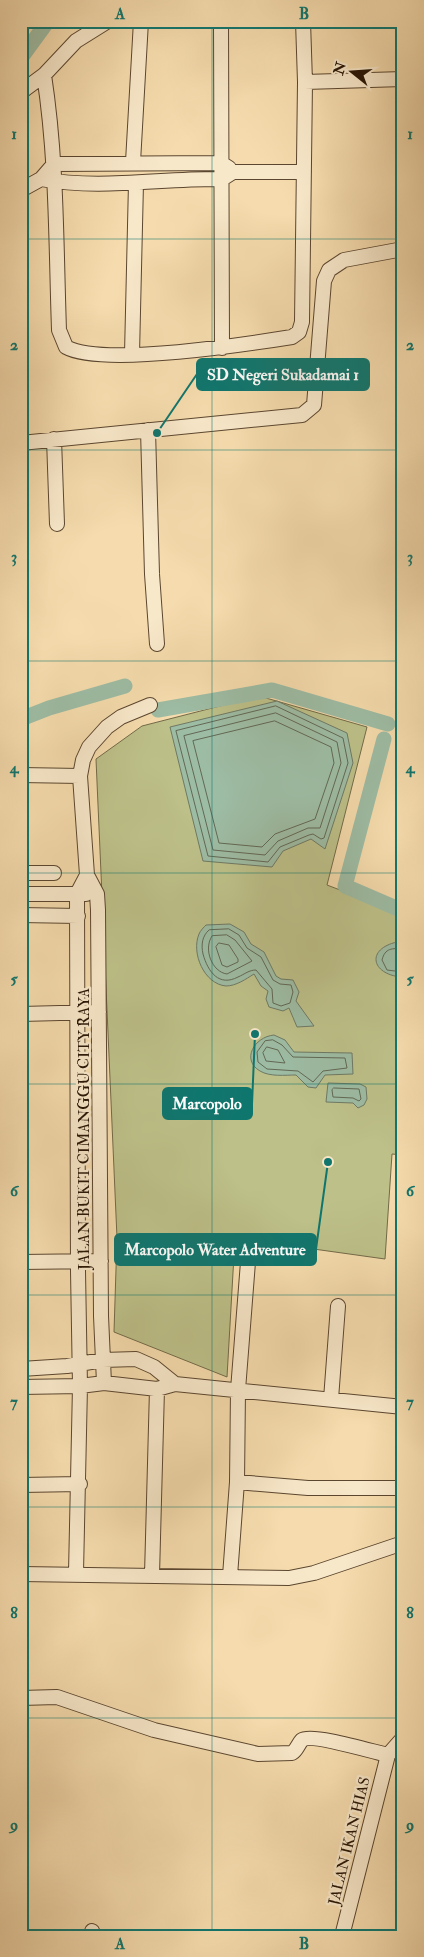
<svg xmlns="http://www.w3.org/2000/svg" width="424" height="1957" font-family="'IM FELL Double Pica',serif">
  <style>
    .green { fill: #bdc089; stroke: #726a47 }
    .water { fill: #9dbca4; stroke: #6e7964 }
    .lines { fill: none; stroke-linecap: round; stroke-linejoin: round }
    .shore { stroke: #626854; stroke-width: 1 }
    .canal { stroke: #9dbca4; stroke-width: 15 }
    .street-casing { stroke: #5b462f; stroke-width: 16 }
    .street { stroke: #f8e8ca; stroke-width: 14 }
    .grid { fill: none; stroke: #0f766e; stroke-width: 1; stroke-opacity: 0.55 }
    .labels { text-anchor: middle; stroke-width: 4.5; stroke-linejoin: round; paint-order: stroke }
    .street-label { font-size: 15px; fill: #281505; stroke: #f8e8ca }
    .leader { fill: none; stroke: #0f766e; stroke-width: 2 }
    .callout-dot { fill: #0f766e; stroke: #f8e8ca; stroke-width: 2 }
    .callout { fill: #0f766e; stroke: #0f766e; stroke-width: 2 }
    .callout-label { font-size: 16px; text-anchor: middle; font-weight: bold; fill: #fff }
    .neatline { fill: none; stroke: #0f766e; stroke-width: 2 }
    .grid-label { font-size: 16px; text-anchor: middle; font-weight: bold; fill: #0f766e }
  </style>
  <rect width="100%" height="100%" fill="#f5dbad"/>
  <filter id="stains"><feTurbulence type="fractalNoise" baseFrequency=".004" numOctaves="4"/><feColorMatrix values="0 0 0 0 .2 0 0 0 0 .09 0 0 0 0 .02 0 0 0 .5 -.17"/></filter>
  <radialGradient id="worn" r=".72"><stop offset=".6" stop-color="#630" stop-opacity="0"/><stop offset="1" stop-color="#630" stop-opacity=".3"/></radialGradient>
  <!-- green -->
  <path class="green" d="M259 696 367 727 327 885 403 914V1155L392 1154 385 1259 235 1238 227 1377 114 1332 117 1238 96 759 142 726Z"/>
  <!-- water -->
  <path class="water" d="M277 701 347 733 353 763 325 849 311 839 283 851 272 867 203 861 170 727Z
    M230 924 244 932 251 944 264 952 276 976 281 979 293 980 299 992 296 1001 314 1026 297 1027 289 1008 283 1011 269 1007 266 999 268 991 261 986 254 974C246 979 236 986 226 986 204 984 191 953 199 934 200 931 204 927 206 925Z
    M397 942 403 945V976L401 977C371 974 366 949 397 942Z
    M274 1035 285 1040 294 1052 352 1053 353 1074 325 1075 316 1088 308 1087 296 1075C285 1075 270 1077 260 1071 241 1060 254 1037 274 1035Z
    M328 1083 360 1084 366 1087 367 1099 364 1105 358 1108 353 1103 326 1102Z"/>
  <g class="lines">
    <!-- shore -->
    <path class="shore" d="M276 706 343 738 348 763 324 838 321 839 313 834 309 835 280 847 268 862 208 856 176 731Z
      M276 713 337 742 341 763 320 828H308L278 841 265 855 213 850 184 736Z
      M275 721 331 747 334 763 315 819 275 834 262 847 219 843 193 741Z
      M229 929 239 935 247 948 261 957 273 980 280 984 291 985 293 992 290 1003 281 1006 273 1003 272 989 256 970C249 970 245 974 238 977 219 987 208 972 203 954 201 945 202 936 209 930Z
      M227 935 235 940 252 961 227 974C212 972 203 949 212 936Z
      M219 943 229 945 238 959V962L227 967 222 965 216 947Z
      M403 949C392 948 385 948 382 960L387 970 403 972
      M273 1040 282 1045 293 1057 345 1058 347 1068 323 1071 313 1082 298 1071 267 1069 258 1062 257 1052 265 1041Z
      M267 1047 278 1050 285 1063 266 1061 263 1053Z
      M334 1088 359 1089 361 1099 359 1101 353 1098 333 1097 332 1090Z"/>
    <!-- canal -->
    <path class="canal" d="M21 58 48 21
      M158 710 272 690 388 724
      M21 719 49 708 125 686
      M384 739 345 886 403 911"/>
    <defs>
      <path id="street" d="M221 21 222 348
        M44 75C57 159 56 245 59 330L66 347C102 367 248 344 292 337L299 332 302 322 305 82 303 21
        M305 82 403 79
        M21 92 44 75 76 41 108 21
        M133 162 141 21
        M41 179C100 190 162 178 222 179L233 172H304
        M21 190 41 179 54 164 221 163 229 168
        M132 354 136 183
        M148 430 152 574 157 644
        M54 439 57 524
        M21 443 302 415 314 405 324 281 329 270 344 260 403 249
        M21 775 80 776
        M21 873H54
        M87 875 77 894 78 1271 80 1386 104 1383 157 1389 175 1384 403 1407
        M21 894H86
        M21 915 78 916
        M21 1014 99 1012
        M21 1262 101 1261
        M21 1369 67 1366 103 1360 136 1359 154 1367 175 1384
        M104 1383 101 1316 98 910 97 894 87 875 80 776 83 760 89 747 107 727 121 717 150 705
        M21 1387 80 1386 76 1573
        M331 1399 338 1306
        M237 1482 308 1488H403
        M21 1485 80 1484
        M21 1574 289 1578 314 1573 403 1543
        M152 1575 157 1389
        M230 1576 237 1482 238 1390 248 1262
        M21 1698 57 1697 154 1730 258 1754 292 1753C297 1750 298 1744 302 1740 311 1733 374 1752 388 1755
        M91 1936 92 1931
        M342 1936 388 1755 403 1738"/>
    </defs>
    <!-- street casing -->
    <use href="#street" class="street-casing"/>
    <!-- street -->
    <use href="#street" class="street"/>
  </g>
  <!-- grid -->
  <path class="grid" d="M212 21V1936M21 239H403M21 450H403M21 661H403M21 873H403M21 1084H403M21 1295H403M21 1507H403M21 1718H403"/>
  <g class="labels">
    <!-- street labels -->
    <g class="street-label">
      <text transform="translate(84 1129) rotate(-90)" y="5">JALAN BUKIT CIMANGGU CITY RAYA</text>
      <text transform="translate(349 1841) rotate(-76)" y="5">JALAN IKAN HIAS</text>
    </g>
  </g>
  <!-- callouts -->
  <path class="leader" d="M157 433L197 374M255 1034L252 1104M328 1162L316 1249"/>
  <g class="callout-dot">
    <circle cx="157" cy="433" r="5"/>
    <circle cx="255" cy="1034" r="5"/>
    <circle cx="328" cy="1162" r="5"/>
  </g>
  <g class="callout">
    <rect x="197" y="359" width="172" height="31" rx="5"/>
    <rect x="163" y="1088" width="89" height="31" rx="5"/>
    <rect x="115" y="1234" width="201" height="31" rx="5"/>
  </g>
  <g class="callout-label">
    <text x="283" y="380">SD Negeri Sukadamai 1</text>
    <text x="207" y="1109">Marcopolo</text>
    <text x="215" y="1255">Marcopolo Water Adventure</text>
  </g>
  <!-- margin -->
  <rect width="424" height="1957" fill="none" stroke="#f5dbad" stroke-width="55"/>
  <!-- north arrow -->
  <g transform="translate(352 72) rotate(287)" stroke="#f8e8ca" stroke-width="4" paint-order="stroke">
  <path d="M0-4L9 19L0 12L-9 19Z" fill="#281505"/>
  <text y="-8" font-size="14" font-weight="bold" text-anchor="middle" fill="#281505">N</text>
  </g>
  <rect x="28" y="28" width="368" height="1902" class="neatline"/>
  <g class="grid-label">
    <text x="120" y="19">A</text>
    <text x="304" y="19">B</text>
    <text x="14" y="139">1</text>
    <text x="410" y="139">1</text>
    <text x="14" y="350">2</text>
    <text x="410" y="350">2</text>
    <text x="14" y="562">3</text>
    <text x="410" y="562">3</text>
    <text x="14" y="773">4</text>
    <text x="410" y="773">4</text>
    <text x="14" y="984">5</text>
    <text x="410" y="984">5</text>
    <text x="14" y="1196">6</text>
    <text x="410" y="1196">6</text>
    <text x="14" y="1407">7</text>
    <text x="410" y="1407">7</text>
    <text x="14" y="1618">8</text>
    <text x="410" y="1618">8</text>
    <text x="14" y="1830">9</text>
    <text x="410" y="1830">9</text>
    <text x="120" y="1949">A</text>
    <text x="304" y="1949">B</text>
  </g>
  <rect width="100%" height="100%" filter="url(#stains)"/>
  <rect width="100%" height="100%" fill="url(#worn)"/>
</svg>
